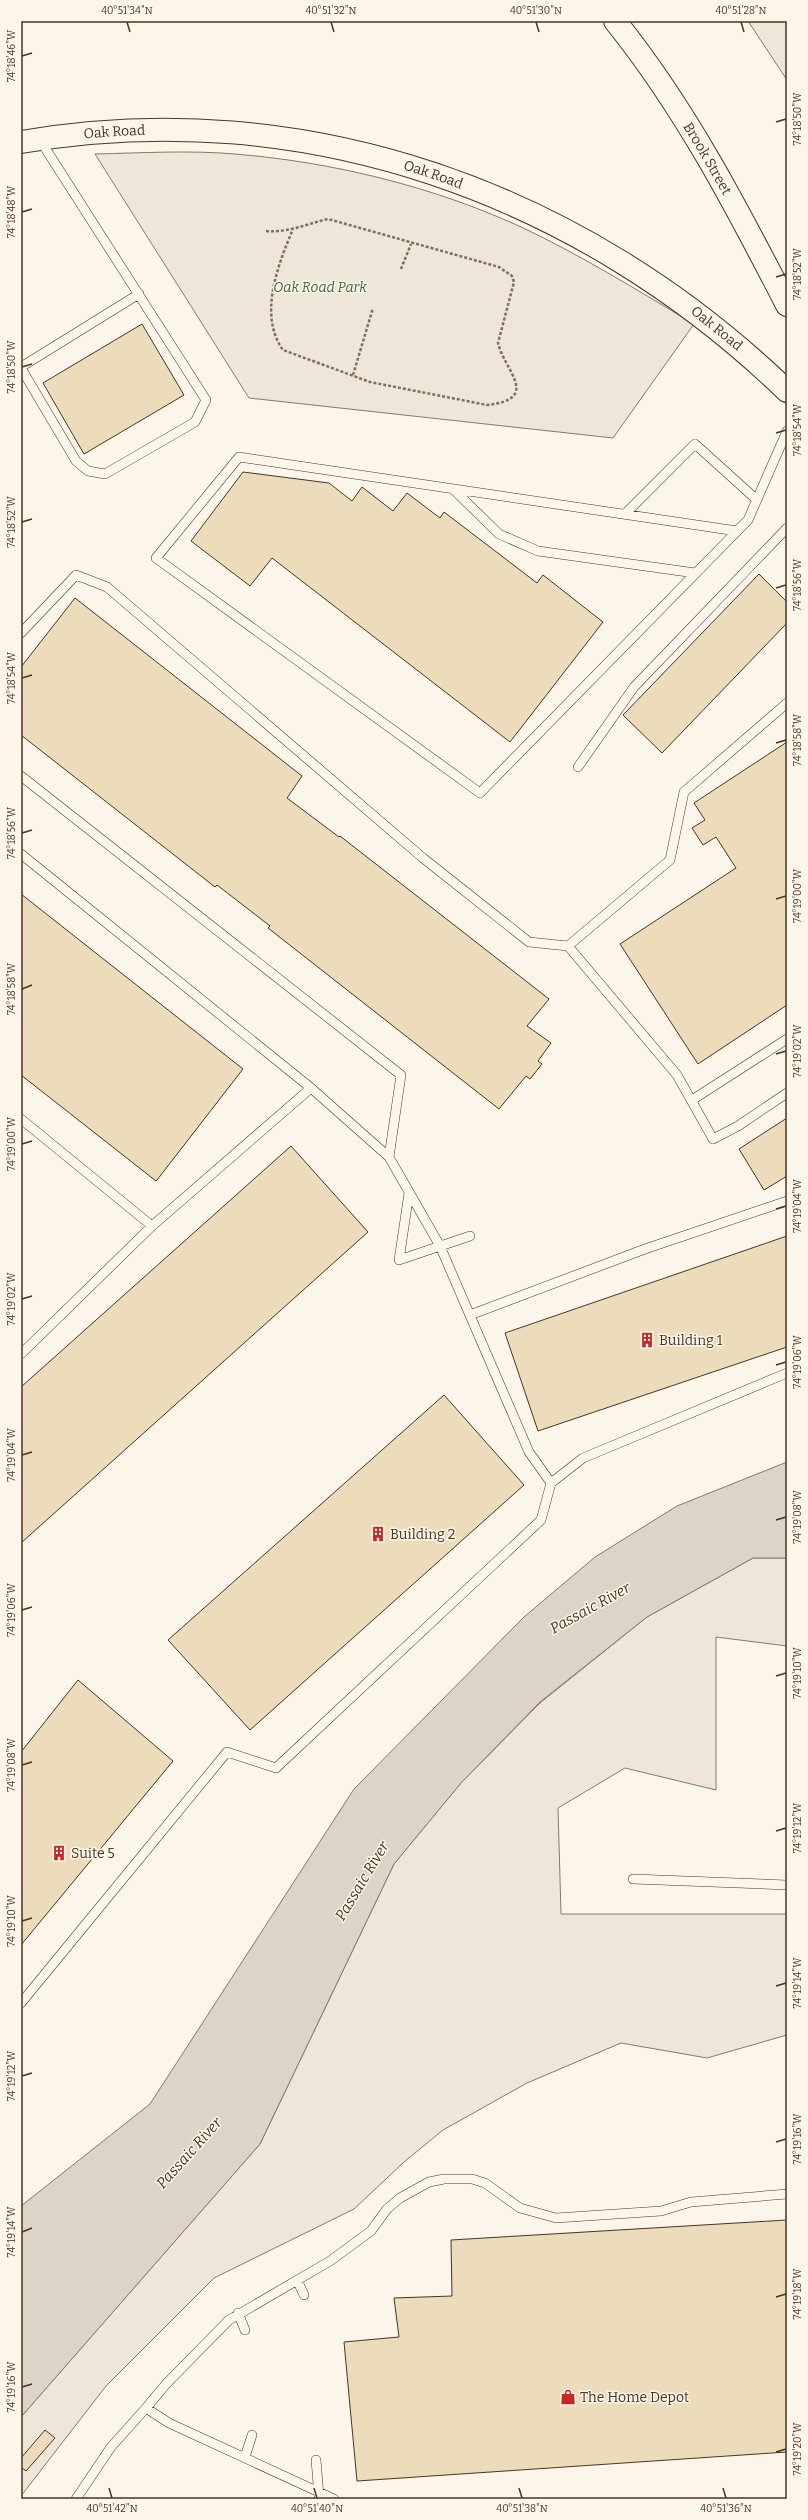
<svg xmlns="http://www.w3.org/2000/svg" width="808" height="2520" font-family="Bitter,serif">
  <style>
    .green { fill: #ede6d9; stroke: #887966 }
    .water { fill: #dcd4c6; stroke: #887966 }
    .building { fill: #ecdcbc; stroke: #4a3520 }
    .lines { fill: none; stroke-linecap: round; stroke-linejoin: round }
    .service-casing { stroke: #4a3520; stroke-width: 10 }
    .tertiary-casing { stroke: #4a3520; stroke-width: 24 }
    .path { stroke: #7f6f5c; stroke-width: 2.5; stroke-dasharray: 3 2; stroke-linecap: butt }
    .service { stroke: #fbf6e9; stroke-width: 9 }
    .tertiary { stroke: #fbf6e9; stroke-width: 22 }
    .ticks { fill: none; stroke: #4a3520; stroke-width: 1.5 }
    .labels { text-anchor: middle; stroke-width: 3; stroke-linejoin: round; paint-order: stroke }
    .street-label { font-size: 14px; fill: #4a3520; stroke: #fbf6e9 }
    .park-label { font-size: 14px; font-style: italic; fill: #436837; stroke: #fbf6e9 }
    .poi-label { font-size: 14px; fill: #4a3520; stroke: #fbf6e9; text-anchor: start }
    .water-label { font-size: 15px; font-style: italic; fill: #4a3520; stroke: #fbf6e9 }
    .neatline { fill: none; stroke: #4a3520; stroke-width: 1.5 }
    .ticks-label { font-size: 10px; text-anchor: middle; fill: #4a3520 }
  </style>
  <rect width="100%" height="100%" fill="#fbf6e9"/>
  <!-- green -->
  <path class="green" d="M748 21H787V80Z
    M95 154C141 153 189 150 235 154 332 162 431 186 519 226 579 254 637 290 694 324L613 438 249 398Z
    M753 1558H787V1646L716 1637V1790L625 1768 558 1808 561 1914H787V2035L707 2058 621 2043 527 2083 443 2130 404 2162 354 2209 214 2278 106 2386 21 2496V2417L260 2144 394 1864 461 1783 540 1703 647 1617Z"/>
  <!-- water -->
  <path class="water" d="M787 1462V1558H753L647 1617 540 1702 461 1783 394 1864 260 2144 21 2417V2206L150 2104 354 1789 524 1617 595 1557 677 1506Z"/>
  <!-- building -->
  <path class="building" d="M142 324 184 395 84 454 43 383Z
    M243 472 329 483 352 501 362 487 393 511 407 493 440 518 444 512 537 583 543 575 603 622 510 742 272 558 250 586 191 541Z
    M759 574 787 602V623L662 753 623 715Z
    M75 598 302 776 287 798 339 837 340 836 549 999 527 1026 551 1043 538 1061 542 1064 530 1079 526 1076 499 1109 268 928 270 926 217 885 215 887 21 735V667Z
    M787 742V1005L698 1064 620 944 736 868 716 837 703 845 692 828 705 820 694 803Z
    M21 894 243 1069 157 1180 156 1181 21 1075Z
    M787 1118V1176L764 1190 739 1149Z
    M291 1146 368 1232 21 1543V1387Z
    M787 1236V1347L538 1431 505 1333Z
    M444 1395 524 1485 250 1730 168 1640Z
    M78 1680 173 1761 21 1945V1752Z
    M787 2220V2452L357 2481 344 2342 399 2337 394 2298 452 2296 451 2240Z
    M45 2430 55 2438 26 2471 21 2467V2458Z"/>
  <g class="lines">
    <defs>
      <path id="service" d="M21 367 139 294
        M21 368 76 461 88 471 105 474 195 422 206 400 40 140
        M453 489 499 534 538 551 695 573
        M625 514 695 444 757 500
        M737 531 239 457 156 558 480 793 748 520 787 431
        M21 633 76 575 107 587 423 858 529 942 568 946 677 1075 713 1139 738 1126 787 1093
        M578 767 634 687 787 528
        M21 776 401 1075 389 1157
        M21 854 311 1088 389 1157 440 1246 529 1452 551 1483
        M568 946 670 860 684 792 787 703
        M692 1100 787 1039
        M21 1119 152 1226
        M399 1260 470 1236
        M399 1260 409 1193
        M470 1315 645 1249 787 1201
        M21 1354 152 1226 311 1088
        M633 1879 787 1885
        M21 2003 227 1752 276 1768 541 1520 551 1483 583 1458 787 1373
        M297 2280 304 2295
        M238 2313 245 2330
        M146 2408 167 2383 229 2320 330 2261 371 2231 387 2209 400 2198 429 2182 444 2179H472L485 2183 520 2208 556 2218 661 2211 691 2202 787 2194
        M245 2457 252 2435
        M316 2460 319 2496
        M76 2499 111 2447 146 2408 169 2423 334 2499"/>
      <g id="tertiary">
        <path id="s1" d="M615 21C685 108 736 206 787 305"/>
        <path id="s2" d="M21 142C305 93 582 193 787 391"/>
      </g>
    </defs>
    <!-- service casing -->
    <use href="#service" class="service-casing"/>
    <!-- tertiary casing -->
    <use href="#tertiary" class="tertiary-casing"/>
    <!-- path -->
    <path class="path" d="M266 231C288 233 306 224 328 219L499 267 512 276 514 282 498 343C504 370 542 399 487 405L370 382 283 350C258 315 278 265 293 229
      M401 269 411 244
      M353 375 373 308"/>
    <!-- service -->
    <use href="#service" class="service"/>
    <!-- tertiary -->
    <use href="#tertiary" class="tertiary"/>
  </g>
  <!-- ticks -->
  <path class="ticks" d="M127 22 130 32M331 22 334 32M536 22 539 32M741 22 744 32M22 56 32 53M776 122 786 119M22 212 32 209M776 277 786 274M22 367 32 364M776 433 786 430M22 522 32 519M776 588 786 585M22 678 32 675M776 743 786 740M22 833 32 830M776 899 786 896M22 989 32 985M776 1054 786 1051M22 1144 32 1141M776 1209 786 1206M22 1299 32 1296M776 1365 786 1362M22 1455 32 1452M776 1520 786 1517M22 1610 32 1607M776 1676 786 1673M22 1765 32 1762M776 1831 786 1828M22 1921 32 1918M776 1986 786 1983M22 2076 32 2073M776 2142 786 2139M22 2232 32 2228M776 2297 786 2294M22 2387 32 2384M776 2452 786 2449M109 2488 112 2498M314 2488 317 2498M519 2488 522 2498M723 2488 726 2498"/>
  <!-- icons -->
  <defs>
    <symbol id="building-bare" viewBox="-9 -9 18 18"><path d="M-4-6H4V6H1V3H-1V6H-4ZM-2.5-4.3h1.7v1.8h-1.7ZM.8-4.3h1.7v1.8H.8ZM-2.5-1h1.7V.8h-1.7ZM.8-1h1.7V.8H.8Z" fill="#c62828" stroke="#fbf6e9" stroke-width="2.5" paint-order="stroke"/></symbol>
    <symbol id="shop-bare" viewBox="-9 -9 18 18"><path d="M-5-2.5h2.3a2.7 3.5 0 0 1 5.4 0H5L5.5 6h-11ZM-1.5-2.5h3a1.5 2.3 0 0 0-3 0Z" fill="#c62828" stroke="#fbf6e9" stroke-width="2.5" paint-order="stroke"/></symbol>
  </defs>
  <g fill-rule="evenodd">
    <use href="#building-bare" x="636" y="1329" width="22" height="22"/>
    <use href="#building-bare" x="367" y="1523" width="22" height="22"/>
    <use href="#building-bare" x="48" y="1842" width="22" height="22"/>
    <use href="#shop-bare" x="557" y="2386" width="22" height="22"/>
  </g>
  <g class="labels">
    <!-- street labels -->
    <g class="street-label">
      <text dy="5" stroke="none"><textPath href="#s2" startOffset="94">Oak Road</textPath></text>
      <text dy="5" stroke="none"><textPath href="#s1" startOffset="166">Brook Street</textPath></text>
      <text dy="5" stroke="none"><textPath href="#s2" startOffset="418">Oak Road</textPath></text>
      <text transform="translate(717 328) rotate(39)" y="5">Oak Road</text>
    </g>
    <!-- park labels -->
    <g class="park-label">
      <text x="320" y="292">Oak Road Park</text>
    </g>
    <!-- poi labels -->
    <g class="poi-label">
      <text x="659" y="1345">Building 1</text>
      <text x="390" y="1539">Building 2</text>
      <text x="71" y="1858">Suite 5</text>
      <text x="580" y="2402">The Home Depot</text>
    </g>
    <!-- water labels -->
    <g class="water-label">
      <text transform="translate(590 1608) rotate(-29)" y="5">Passaic River</text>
      <text transform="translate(362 1881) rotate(-59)" y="5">Passaic River</text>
      <text transform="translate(189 2153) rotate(-48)" y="5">Passaic River</text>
    </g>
  </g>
  <!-- border -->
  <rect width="808" height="2520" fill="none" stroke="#fbf6e9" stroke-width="44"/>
  <rect x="22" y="22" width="764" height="2476" class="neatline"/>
  <g class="ticks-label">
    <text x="127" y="14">40°51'34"N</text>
    <text x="331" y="14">40°51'32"N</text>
    <text x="536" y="14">40°51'30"N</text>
    <text x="741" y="14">40°51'28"N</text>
    <text transform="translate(11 56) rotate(-90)" y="4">74°18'46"W</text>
    <text transform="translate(797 119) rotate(-90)" y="4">74°18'50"W</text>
    <text transform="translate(11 212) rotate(-90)" y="4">74°18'48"W</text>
    <text transform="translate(797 274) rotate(-90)" y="4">74°18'52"W</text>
    <text transform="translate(11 367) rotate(-90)" y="4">74°18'50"W</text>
    <text transform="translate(797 430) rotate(-90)" y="4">74°18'54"W</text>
    <text transform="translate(11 522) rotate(-90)" y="4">74°18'52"W</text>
    <text transform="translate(797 585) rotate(-90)" y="4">74°18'56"W</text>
    <text transform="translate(11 678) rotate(-90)" y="4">74°18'54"W</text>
    <text transform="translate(797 740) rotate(-90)" y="4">74°18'58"W</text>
    <text transform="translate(11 833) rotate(-90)" y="4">74°18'56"W</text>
    <text transform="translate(797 896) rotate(-90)" y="4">74°19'00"W</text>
    <text transform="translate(11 989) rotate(-90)" y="4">74°18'58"W</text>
    <text transform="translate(797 1051) rotate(-90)" y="4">74°19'02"W</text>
    <text transform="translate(11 1144) rotate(-90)" y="4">74°19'00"W</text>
    <text transform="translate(797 1206) rotate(-90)" y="4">74°19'04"W</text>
    <text transform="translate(11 1299) rotate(-90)" y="4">74°19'02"W</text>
    <text transform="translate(797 1362) rotate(-90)" y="4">74°19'06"W</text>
    <text transform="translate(11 1455) rotate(-90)" y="4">74°19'04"W</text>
    <text transform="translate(797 1517) rotate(-90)" y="4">74°19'08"W</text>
    <text transform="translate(11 1610) rotate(-90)" y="4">74°19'06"W</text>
    <text transform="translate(797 1673) rotate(-90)" y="4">74°19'10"W</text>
    <text transform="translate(11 1765) rotate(-90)" y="4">74°19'08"W</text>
    <text transform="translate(797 1828) rotate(-90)" y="4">74°19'12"W</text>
    <text transform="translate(11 1921) rotate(-90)" y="4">74°19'10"W</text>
    <text transform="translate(797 1983) rotate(-90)" y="4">74°19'14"W</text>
    <text transform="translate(11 2076) rotate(-90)" y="4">74°19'12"W</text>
    <text transform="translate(797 2139) rotate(-90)" y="4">74°19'16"W</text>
    <text transform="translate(11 2232) rotate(-90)" y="4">74°19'14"W</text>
    <text transform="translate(797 2294) rotate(-90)" y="4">74°19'18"W</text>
    <text transform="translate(11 2387) rotate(-90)" y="4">74°19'16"W</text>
    <text transform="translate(797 2449) rotate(-90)" y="4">74°19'20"W</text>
    <text x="112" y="2512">40°51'42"N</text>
    <text x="317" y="2512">40°51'40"N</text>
    <text x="522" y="2512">40°51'38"N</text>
    <text x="726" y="2512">40°51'36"N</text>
  </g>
</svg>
